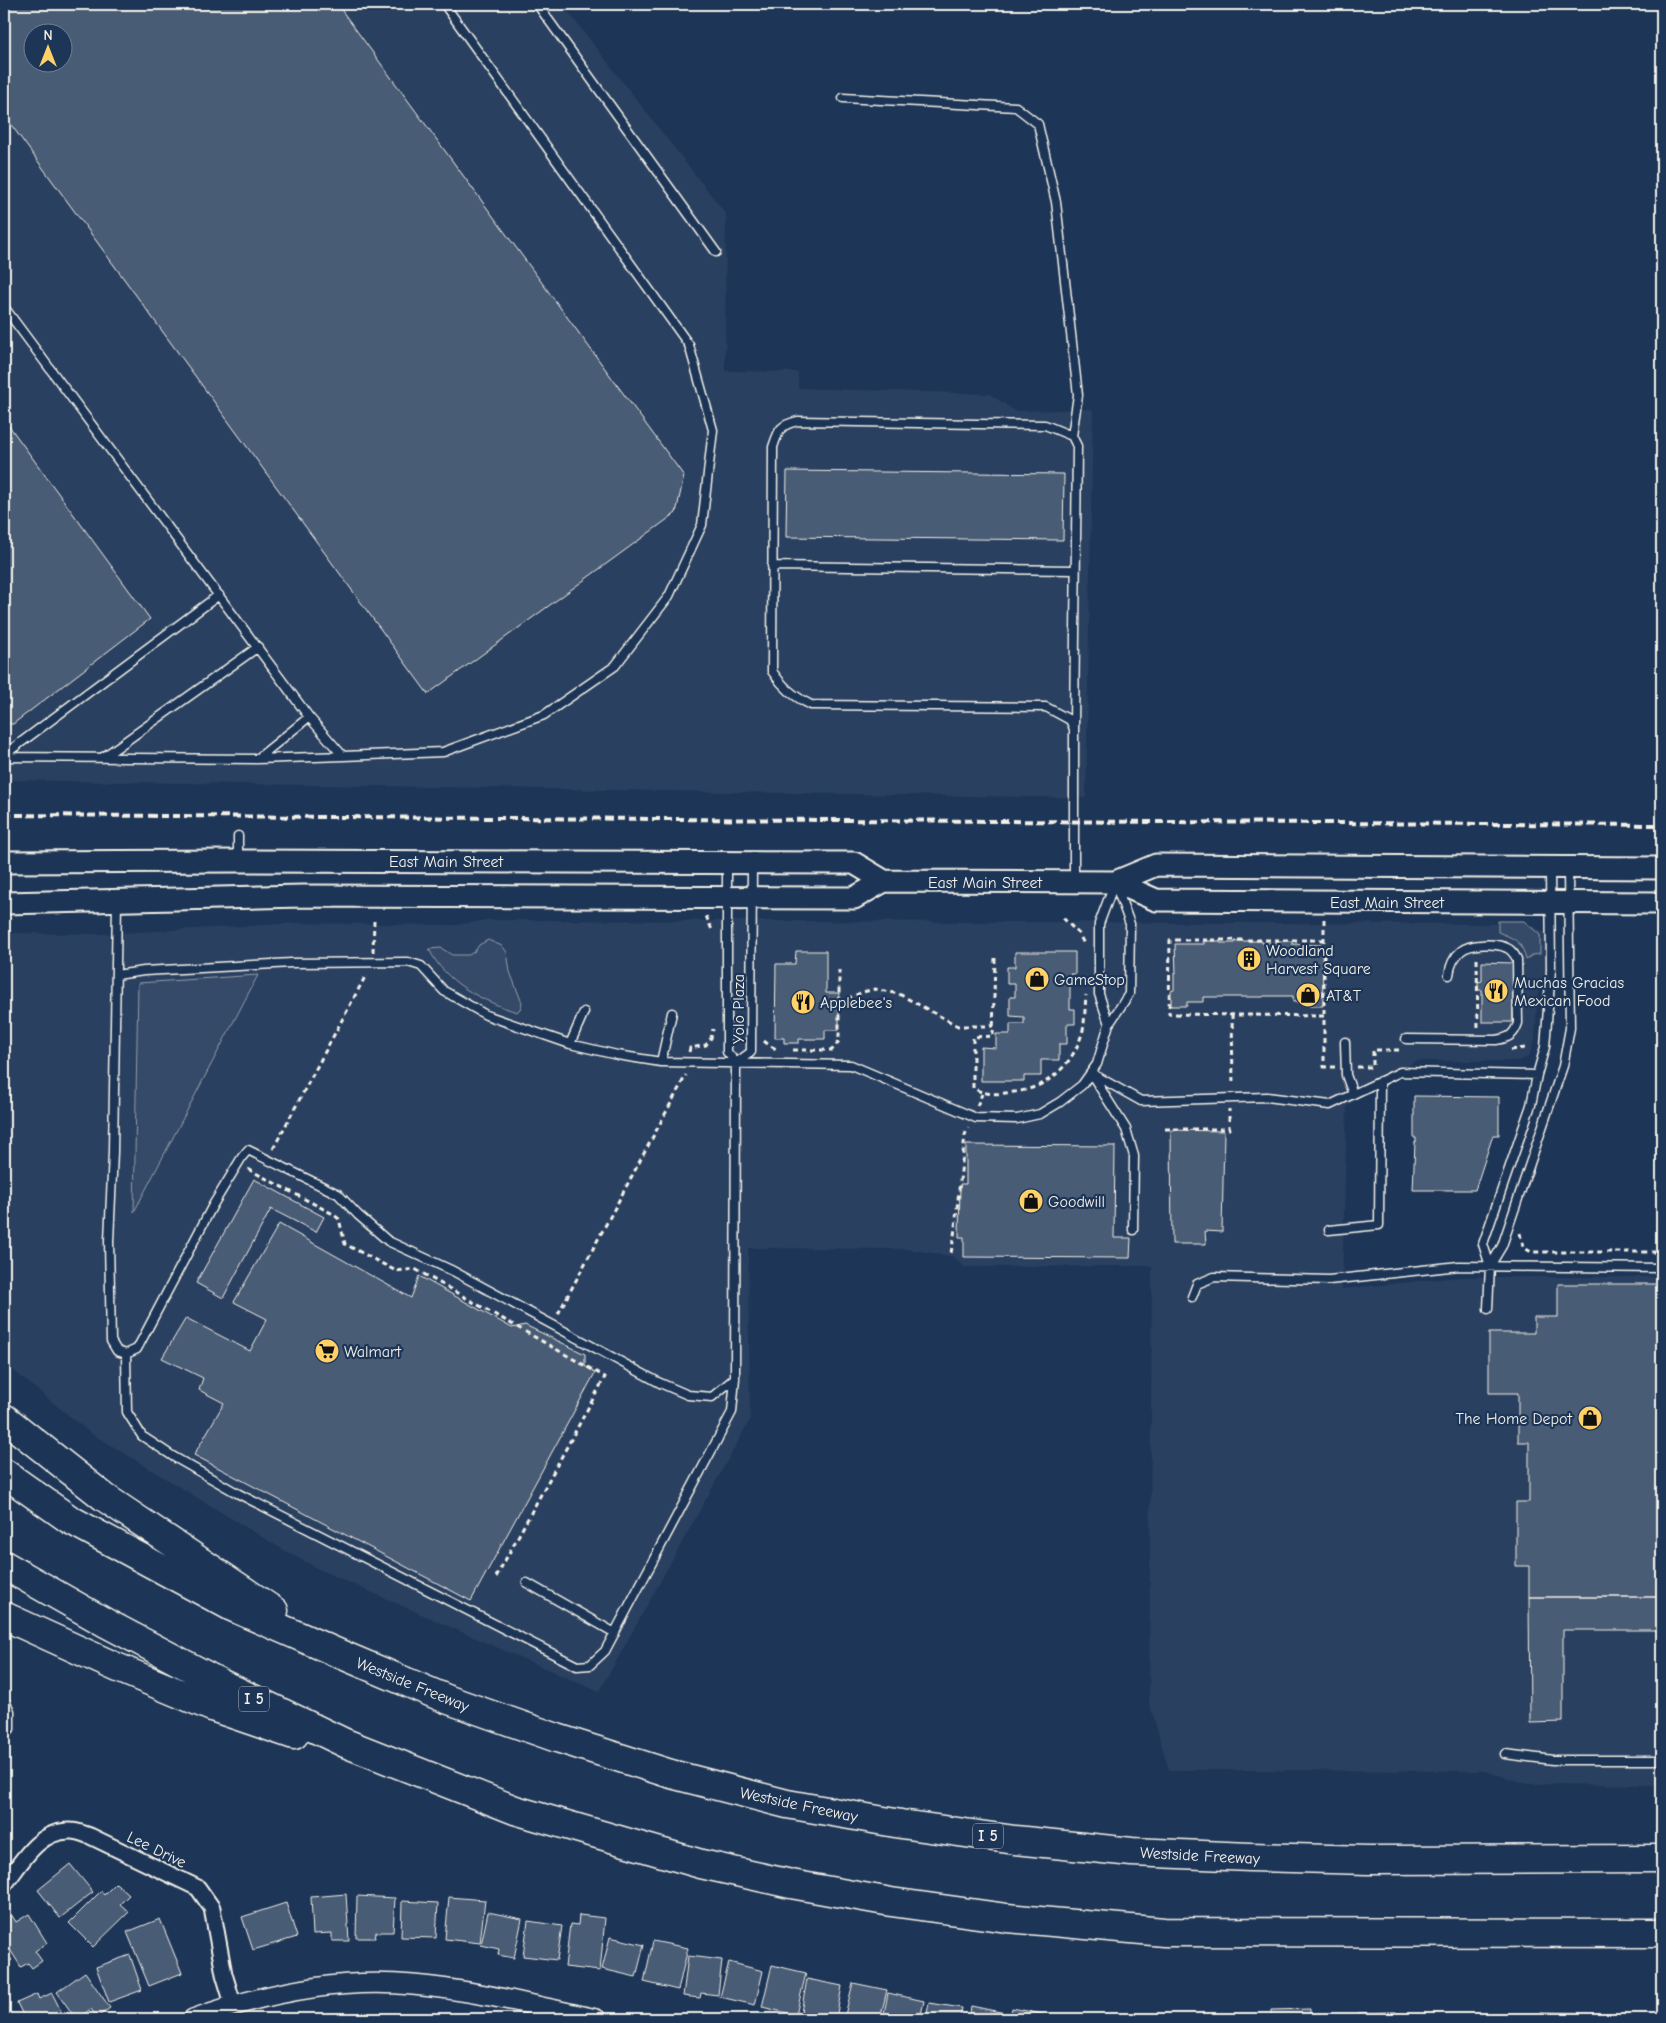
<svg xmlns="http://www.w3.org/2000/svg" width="1666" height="2023" font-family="'Comic Neue',sans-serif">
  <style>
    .built { fill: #2a4060; fill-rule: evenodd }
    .grass { fill: #354a67; stroke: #949ea8 }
    .building { fill: #485b74; stroke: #f4f1e8; fill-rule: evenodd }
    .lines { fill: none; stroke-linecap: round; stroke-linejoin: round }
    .service-casing { stroke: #f4f1e8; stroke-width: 11 }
    .minor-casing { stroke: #f4f1e8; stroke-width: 19 }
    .tertiary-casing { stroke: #f4f1e8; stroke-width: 22 }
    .secondary-casing { stroke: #f4f1e8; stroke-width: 25 }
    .motorway-casing { stroke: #f4f1e8; stroke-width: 31 }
    .path { stroke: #f4f1e8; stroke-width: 3; stroke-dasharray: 5 4; stroke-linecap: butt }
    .service { stroke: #1d3557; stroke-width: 8 }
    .minor { stroke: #1d3557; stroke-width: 15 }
    .tertiary { stroke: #1d3557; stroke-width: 19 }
    .secondary { stroke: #1d3557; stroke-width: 21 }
    .motorway { stroke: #1d3557; stroke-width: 28 }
    .rail { stroke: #f4f1e8; stroke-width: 4; stroke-dasharray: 8 4; stroke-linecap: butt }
    .labels { text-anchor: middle; stroke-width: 4.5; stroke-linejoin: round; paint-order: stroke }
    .shield { fill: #1d3557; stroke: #b4b9bc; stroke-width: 1 }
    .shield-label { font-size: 15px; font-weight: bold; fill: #f4f1e8 }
    .street-label { font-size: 16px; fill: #f4f1e8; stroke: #1d3557 }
    .poi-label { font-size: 16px; fill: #f4f1e8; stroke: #1d3557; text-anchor: start }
  </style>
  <rect width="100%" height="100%" fill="#1d3557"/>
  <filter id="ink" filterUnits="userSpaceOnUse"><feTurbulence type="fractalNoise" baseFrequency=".02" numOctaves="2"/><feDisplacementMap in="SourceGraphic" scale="10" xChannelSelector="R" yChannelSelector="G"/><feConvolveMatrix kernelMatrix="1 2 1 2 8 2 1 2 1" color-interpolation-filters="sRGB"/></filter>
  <g filter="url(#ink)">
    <!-- built -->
    <path class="built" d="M4 4H562L726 214 725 371 798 372V388L990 394 1015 411 1093 409 1086 798 4 780ZM32 32H62V62H32Z
      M487 920 1530 924 1546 934V969L1537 1001 1535 1040 1528 1057 1518 1061H1415L1347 1106 1342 1289 1458 1277H1662V1785L1528 1784 1484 1771 1169 1770 1149 1702 1152 1266 964 1267 952 1256 906 1249 748 1248 750 1420 599 1692 318 1569 280 1548 89 1432 4 1363V933L101 934 297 923 456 925Z"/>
    <!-- grass -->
    <path class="grass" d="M1498 921H1524L1540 935V954L1532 955 1526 960C1522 941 1515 939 1498 932Z
      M488 940 502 946 507 952 510 972 522 1003 520 1009 517 1012C482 1001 445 983 429 949L441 948 452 955H469L475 951 479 945Z
      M258 975 134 1212 138 983Z"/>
    <!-- building -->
    <path class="building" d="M4 4H337L684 476 676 513 428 694 4 115ZM32 32H62V62H32Z
      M4 419 150 619 13 724H4Z
      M787 471 1064 474 1063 540 786 537Z
      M1204 941H1220V943H1235V941H1262V943H1276V941H1292V944L1322 945 1323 1006H1309L1308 1002H1293V996H1264L1263 997H1203V1002H1187V1006H1171V991L1174 990V974H1176L1175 944H1204Z
      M796 951H826V993H839V1030H825V1039H799V1043H784V1038H775L776 964H795Z
      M1015 952H1075V974H1070V1009H1075V1024H1067V1044H1059V1060H1041V1076H1024V1081H981V1047L996 1048V1034H1010V1024H1024V1017L1010 1016V997H1015V984H1007V967H1015Z
      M1482 962 1513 963V1022H1482V990H1478V982L1482 981Z
      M1414 1096 1499 1097V1135H1493L1475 1190H1413L1415 1142H1416V1138H1414Z
      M1171 1130 1224 1131 1222 1232 1205 1231 1206 1244H1172Z
      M966 1145 1115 1146 1114 1238H1131L1130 1258 964 1257V1237H959L960 1184H966Z
      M254 1179 324 1217 316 1232 271 1209 223 1298 196 1283Z
      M279 1224 411 1298 419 1276 512 1328 525 1325 585 1354V1366L595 1373 471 1601 194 1455 224 1403 199 1390 203 1378 162 1358 186 1318 250 1351 267 1319 234 1302Z
      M1558 1284H1662V1597H1529V1566H1516V1502H1529V1442H1518V1393H1489V1333H1534V1317H1558Z
      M1529 1597H1662V1630H1563V1722L1530 1723Z
      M70 1864 93 1892 60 1918 38 1890Z
      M116 1883 129 1895 120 1904 129 1912 93 1947 69 1923 101 1891 104 1895Z
      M346 1894 349 1941H332V1933L313 1934 311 1897Z
      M357 1896 395 1898 393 1932H376L375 1938H356Z
      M449 1897 485 1900 480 1943 445 1939Z
      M402 1901 438 1903 436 1938 401 1937Z
      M286 1903 297 1937 253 1950 242 1917Z
      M488 1912 522 1919 514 1958 498 1955 499 1949 481 1945Z
      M11 1914 16 1922 29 1914 47 1943 35 1951 42 1961 32 1968 28 1963 21 1967 4 1940V1919Z
      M579 1915 605 1918 600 1971 565 1967 570 1924 578 1925Z
      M160 1919 182 1973 149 1986 127 1932Z
      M528 1921 562 1926 557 1960 523 1956Z
      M610 1937 644 1945 636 1977 602 1969Z
      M653 1941 688 1948 678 1990 644 1982Z
      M4 1951 12 1960 4 1968Z
      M130 1955 142 1990 109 2002 96 1967Z
      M688 1956 722 1960 718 1995 701 1993 700 1998 683 1996Z
      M729 1962 763 1971 755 2005 720 1997Z
      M772 1965 806 1973 796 2015 762 2007Z
      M85 1972 110 2008 97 2017 91 2009 76 2019 57 1992Z
      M807 1979 842 1986 836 2019H817V2015L801 2012Z
      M853 1983 887 1990 880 2019H844Z
      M52 1993 65 2019H25L17 2003 37 1994 39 1999Z
      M888 1993 924 2001 920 2019H883Z
      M929 2003 962 2008 960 2019H926Z
      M971 2006 1005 2013 1004 2019H969Z
      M1012 2008 1047 2015 1046 2019H1010Z
      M1310 2009V2019H1271V2010Z
      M1396 2012V2019H1357V2013Z
      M1541 2012 1579 2013V2019H1541Z
      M1504 2014 1533 2015V2019H1504Z
      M1485 2015V2019H1447V2016Z"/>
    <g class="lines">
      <defs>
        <path id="service" d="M537 4 716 252
          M843 98 1016 107 1038 124 1056 202 1078 395 1072 436
          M4 307 309 717 343 756 257 759 4 757
          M772 566 1075 570
          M1074 729 1077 446 1072 436 1045 425 798 421C780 425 779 429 773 447L772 671C783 687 793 696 811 705L1046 707 1070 720 1074 729V880
          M4 755 219 595
          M343 756 443 752 544 715 615 666 669 596 702 525 713 430 689 345 444 4
          M102 758 258 647
          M257 759 309 717
          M238 836V859
          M727 864V1052L736 1063
          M117 902 113 1152 109 1241 111 1341 117 1351 126 1354 137 1349 213 1205 242 1157 248 1150 338 1194 358 1215 388 1241 453 1271 660 1383 688 1395 712 1397 735 1378
          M116 975 144 971 292 963 408 962 421 966 444 991 486 1015 570 1044 617 1055 661 1062 851 1065 976 1118 1017 1119 1040 1114 1060 1102 1082 1085 1097 1064 1109 1024 1129 994 1130 924 1116 886
          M1109 1024 1099 994V924L1114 884
          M1406 1039 1496 1040C1509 1038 1514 1035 1518 1023L1517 959C1514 954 1512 950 1507 948 1497 943 1470 943 1461 951 1454 957 1450 966 1449 975
          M1345 1042 1346 1075 1353 1094
          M570 1044 584 1012
          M661 1062 672 1013
          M736 1063 751 1052 752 865
          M1091 1073 1141 1101 1267 1097 1330 1105 1400 1072 1537 1075
          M1092 1075 1126 1129 1134 1156 1133 1230
          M1329 1230 1379 1225 1380 1081
          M1490 1266 1502 1246 1563 1066 1570 1028 1568 870
          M1192 1297 1197 1284 1214 1277 1329 1280 1459 1266 1662 1268
          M1488 1309 1490 1266 1483 1244 1531 1105 1537 1075 1545 1047 1551 970 1550 869
          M126 1354 127 1412 142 1436 174 1457 237 1493 577 1666 590 1665 605 1651 732 1412 735 1378 736 1063
          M527 1583 615 1633
          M4 1699 10 1711V1729L4 1732
          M1505 1754 1553 1760H1662"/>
        <path id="minor" d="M4 1885C22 1862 38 1830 71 1831 77 1831 84 1834 90 1836L198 1888 212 1908 224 1974 233 2004"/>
        <path id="tertiary" d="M193 2019C264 1993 338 1978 413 1985 475 1990 536 2006 596 2019"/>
        <path id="secondary" d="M4 862 238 861 854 863 884 881
          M1115 882 1156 865 1662 868
          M4 903 303 896 854 898 884 881 1115 882 1156 900 1662 903"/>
        <path id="motorway" d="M4 1418 104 1497 274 1611
          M4 1473 69 1519 232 1607 340 1654 449 1700 557 1738 671 1774 787 1804 901 1824 1015 1840 1132 1852 1250 1857 1368 1860 1662 1859
          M4 1565 106 1623 220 1683 345 1743 515 1810 701 1864 791 1884 891 1902 1007 1918 1164 1932 1662 1933
          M4 1616 116 1667 212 1707 294 1735"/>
      </defs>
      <!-- service casing -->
      <use href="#service" class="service-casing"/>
      <!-- minor casing -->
      <use href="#minor" class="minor-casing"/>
      <!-- tertiary casing -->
      <use href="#tertiary" class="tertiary-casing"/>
      <!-- secondary casing -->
      <use href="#secondary" class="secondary-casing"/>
      <!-- motorway casing -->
      <use href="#motorway" class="motorway-casing"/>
      <!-- path -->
      <path class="path" d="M706 916 713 932
        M1063 918 1079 934 1085 946
        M1324 919V1016
        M1324 940H1170L1169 1014 1324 1016V1067H1335
        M373 952 374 921
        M995 958 993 1036 973 1037V1088C986 1096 999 1094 1014 1092 1049 1088 1074 1064 1083 1030 1085 1019 1085 1006 1086 995
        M1477 959 1478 1030
        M839 1002 863 992 875 989 899 994 958 1026H993
        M1232 1014 1233 1086
        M764 1041 770 1046 779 1050
        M793 1050H832L839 1041V970
        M1511 1050 1525 1048
        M689 1052 690 1048 706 1045 711 1038 713 1029
        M1357 1067H1373V1050H1399
        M977 1106 982 1094
        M1165 1129H1229V1109
        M273 1149 365 977H368
        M248 1169 333 1214 339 1219 345 1244 396 1271 415 1269 605 1377 496 1577
        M1520 1233 1523 1247 1531 1252H1662
        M951 1253 954 1236 965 1135 968 1128
        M558 1314 686 1075"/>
      <!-- service -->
      <use href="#service" class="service"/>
      <!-- minor -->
      <use href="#minor" class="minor"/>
      <!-- tertiary -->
      <use href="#tertiary" class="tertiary"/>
      <!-- secondary -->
      <use href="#secondary" class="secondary"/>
      <!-- motorway -->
      <use href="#motorway" class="motorway"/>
      <!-- rail -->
      <path class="rail" d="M4 815 1662 825"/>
    </g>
  </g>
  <!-- icons -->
  <defs>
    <symbol id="building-disc" viewBox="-11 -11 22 22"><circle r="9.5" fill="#ffd166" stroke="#1d3557"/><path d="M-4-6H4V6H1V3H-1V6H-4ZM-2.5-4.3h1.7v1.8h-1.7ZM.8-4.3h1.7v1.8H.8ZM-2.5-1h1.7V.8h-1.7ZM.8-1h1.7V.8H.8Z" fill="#111"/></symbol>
    <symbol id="shop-disc" viewBox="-11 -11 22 22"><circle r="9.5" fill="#ffd166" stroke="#1d3557"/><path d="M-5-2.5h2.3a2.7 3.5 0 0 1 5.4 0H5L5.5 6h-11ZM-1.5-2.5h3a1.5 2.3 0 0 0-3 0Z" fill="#111"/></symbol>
    <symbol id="restaurant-disc" viewBox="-11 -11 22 22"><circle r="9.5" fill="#ffd166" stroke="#1d3557"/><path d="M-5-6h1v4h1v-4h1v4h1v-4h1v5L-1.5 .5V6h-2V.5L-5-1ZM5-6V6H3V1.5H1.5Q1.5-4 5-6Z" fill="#111"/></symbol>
    <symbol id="supermarket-disc" viewBox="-11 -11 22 22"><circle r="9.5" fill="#ffd166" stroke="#1d3557"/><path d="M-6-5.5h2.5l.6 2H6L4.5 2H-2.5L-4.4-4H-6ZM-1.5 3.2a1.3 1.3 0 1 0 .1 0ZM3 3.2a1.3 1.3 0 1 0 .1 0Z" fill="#111"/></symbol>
  </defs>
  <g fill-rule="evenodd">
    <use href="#building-disc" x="1235" y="945" width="28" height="28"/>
    <use href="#shop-disc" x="1023" y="965" width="28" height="28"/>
    <use href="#restaurant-disc" x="1482" y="977" width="28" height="28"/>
    <use href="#shop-disc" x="1294" y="981" width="28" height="28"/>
    <use href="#restaurant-disc" x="789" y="988" width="28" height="28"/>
    <use href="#shop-disc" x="1017" y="1187" width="28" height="28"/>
    <use href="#supermarket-disc" x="313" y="1337" width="28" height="28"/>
    <use href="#shop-disc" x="1576" y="1404" width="28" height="28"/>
  </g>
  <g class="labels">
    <!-- shield labels -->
    <g class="shield">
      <rect x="239" y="1686.5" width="30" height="25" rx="4"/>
      <rect x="973" y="1823.5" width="30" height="25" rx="4"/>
    </g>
    <g class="shield-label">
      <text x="254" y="1704">I 5</text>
      <text x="988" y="1841">I 5</text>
    </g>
    <!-- street labels -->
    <g class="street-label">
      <text x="446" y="867">East Main Street</text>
      <text x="985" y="888">East Main Street</text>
      <text x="1387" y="908">East Main Street</text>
      <text transform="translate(738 1009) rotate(-90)" y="6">Yolo Plaza</text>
      <text transform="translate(413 1684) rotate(22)" y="6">Westside Freeway</text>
      <text transform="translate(799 1804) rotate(12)" y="6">Westside Freeway</text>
      <text transform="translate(157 1849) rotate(26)" y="6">Lee Drive</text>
      <text transform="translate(1200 1855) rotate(3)" y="6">Westside Freeway</text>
    </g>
    <!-- poi labels -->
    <g class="poi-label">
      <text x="1266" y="956">Woodland<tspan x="1266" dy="18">Harvest Square</tspan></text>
      <text x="1054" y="985">GameStop</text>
      <text x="1514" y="988">Muchas Gracias<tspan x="1514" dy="18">Mexican Food</tspan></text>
      <text x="1326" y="1001">AT&amp;T</text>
      <text x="820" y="1008">Applebee's</text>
      <text x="1048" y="1207">Goodwill</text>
      <text x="344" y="1357">Walmart</text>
      <text x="1572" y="1424" text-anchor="end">The Home Depot</text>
    </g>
  </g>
  <!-- margin -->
  <rect width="1666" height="2023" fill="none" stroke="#1d3557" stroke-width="20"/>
  <rect x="10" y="10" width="1646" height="2003" fill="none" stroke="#f4f1e8" stroke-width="2" filter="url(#ink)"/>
  <!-- north arrow -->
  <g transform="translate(48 48)"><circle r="24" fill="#1d3557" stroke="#738091"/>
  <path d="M0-4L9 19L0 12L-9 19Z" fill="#ffd166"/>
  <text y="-8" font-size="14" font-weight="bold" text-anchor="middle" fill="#f4f1e8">N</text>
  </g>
</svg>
